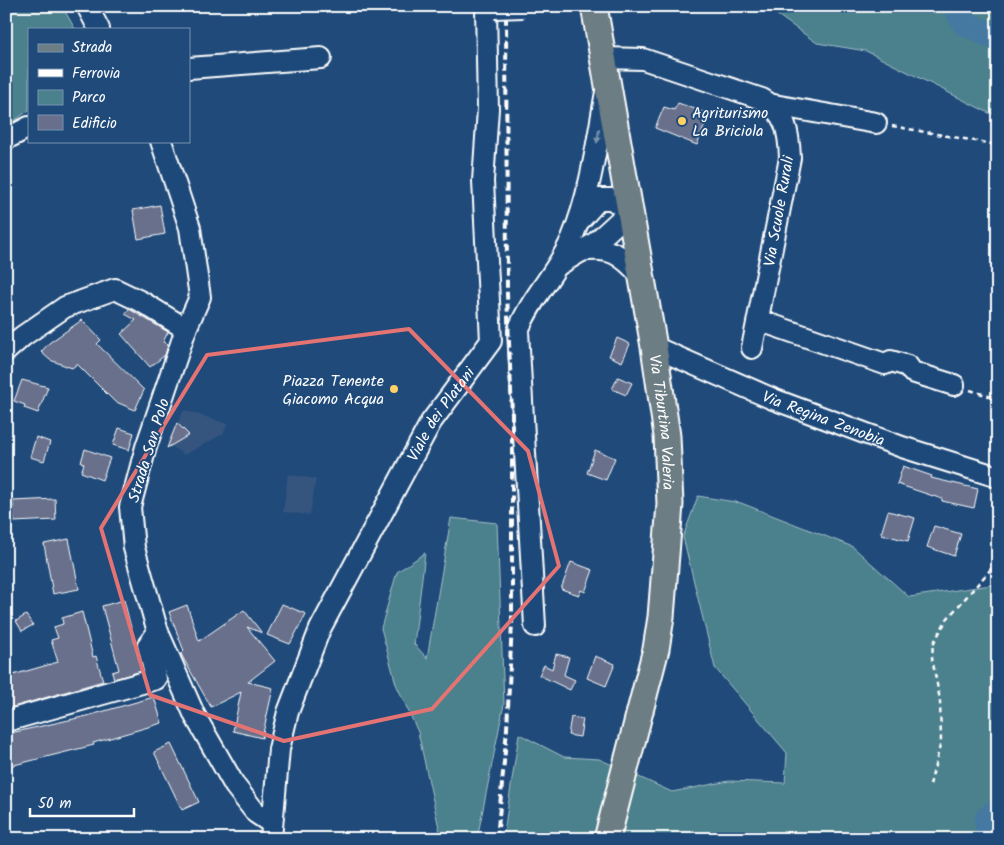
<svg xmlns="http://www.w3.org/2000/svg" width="1004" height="845" font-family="Kalam,sans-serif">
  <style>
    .built { fill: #35557f }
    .green { fill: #4b808d; stroke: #a5c0c6 }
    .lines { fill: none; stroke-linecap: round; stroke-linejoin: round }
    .river { stroke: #4479a1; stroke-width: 25 }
    .building { fill: #676f8c; stroke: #fff }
    .minor-casing { stroke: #fff; stroke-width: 24 }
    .major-casing { stroke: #fff; stroke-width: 29 }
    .path { stroke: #fff; stroke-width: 2.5; stroke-dasharray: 5 4; stroke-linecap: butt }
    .minor { stroke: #1f4a7a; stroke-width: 20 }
    .major { stroke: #6d7d84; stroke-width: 25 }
    .rail { stroke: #fff; stroke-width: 4; stroke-dasharray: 8 4; stroke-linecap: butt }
    .minor-bridge-casing { stroke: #fff; stroke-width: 24; stroke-linecap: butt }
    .minor-bridge { stroke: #1f4a7a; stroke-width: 20 }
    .oneway { fill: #7992af }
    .marked { fill: none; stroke: #e47373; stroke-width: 4; stroke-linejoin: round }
    .poi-dot { fill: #ffd166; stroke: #1f4a7a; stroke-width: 2 }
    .labels { text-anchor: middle; stroke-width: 4; stroke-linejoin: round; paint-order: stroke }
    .poi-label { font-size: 16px; fill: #fff; stroke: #1f4a7a; text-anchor: start }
    .street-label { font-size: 16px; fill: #fff; stroke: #1f4a7a }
  </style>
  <rect width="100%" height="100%" fill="#1f4a7a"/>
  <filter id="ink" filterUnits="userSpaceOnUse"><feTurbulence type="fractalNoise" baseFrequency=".02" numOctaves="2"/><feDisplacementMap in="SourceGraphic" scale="10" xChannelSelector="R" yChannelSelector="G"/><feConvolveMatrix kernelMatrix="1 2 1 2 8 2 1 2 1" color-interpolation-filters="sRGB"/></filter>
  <g filter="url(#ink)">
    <!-- built -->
    <path class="built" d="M184 410 228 424 223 434 184 455 167 443Z
      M288 474 316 479 310 515 283 512Z"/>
    <!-- green -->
    <path class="green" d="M6 6H62L75 29H29V110L6 127Z
      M774 6H998V114L989 113 866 51 817 43 776 14Z
      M698 496 741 503 853 547 909 597 998 584V839H503L519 734 564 757 599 759 672 792 729 781 785 783 787 753 715 668 683 537Z
      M451 518 497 523 504 704 477 839 441 837 418 732 396 684 381 628 397 572 425 553 414 644 427 658Z"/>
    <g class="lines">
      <!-- river -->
      <path class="river" d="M955 6 964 23 998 39
        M988 839 987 819 998 810"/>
    </g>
    <!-- building -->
    <path class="building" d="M678 103 709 114 697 145 655 128 664 107 674 110Z
      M160 205 165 234 138 239 133 210Z
      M129 309 168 332 163 342 168 345 165 355 150 367 121 334 136 320 125 314Z
      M82 320 101 340 97 344 144 390 135 410 114 401 77 364 72 368 50 360 41 352 49 343Z
      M617 338 630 344 622 362 609 356Z
      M618 377 632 383 626 395 612 389Z
      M22 380 48 387 38 413 24 408 25 405 14 401Z
      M177 423 189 435 167 448Z
      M119 428 134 433 129 450 113 445Z
      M36 437 50 442 44 461 30 457Z
      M85 449 110 458 102 480 81 472 84 464 81 462Z
      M595 450 615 458 606 480 587 473Z
      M903 466 932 476 931 478 978 489 974 508 942 501V499L897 484Z
      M55 499 56 520 14 522 13 501Z
      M888 511 915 518 908 541 881 534Z
      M934 526 961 534 954 556 927 547Z
      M69 539 79 589 53 594 44 544Z
      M571 562 593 570 585 592 581 590 579 595 561 589Z
      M124 600 142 671 114 679 112 672 119 670 102 606Z
      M282 604 306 614 290 644 267 635Z
      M187 605 199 641 244 610 262 633 247 627 275 661 248 682 273 688 262 738 233 731 241 692 211 707 183 658 181 654 184 651 169 612Z
      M82 612 93 657 96 656 103 681 6 709V677L58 662 51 640 58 638 54 627 63 624 62 618Z
      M26 615 33 625 22 631 16 621Z
      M556 654 569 657 564 675 575 680 570 690 539 675 544 665 552 669Z
      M595 656 615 664 606 686 587 678Z
      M154 697 162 723 93 743 94 745 6 767V734L87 716Z
      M571 717 583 719 580 737 568 735Z
      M171 744 199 802 182 810 154 752Z"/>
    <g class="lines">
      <defs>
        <g id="minor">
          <path d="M87 6 99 29"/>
          <path d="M602 58 643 59 762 99C786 112 789 132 790 158L752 348"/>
          <path d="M189 68 321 58"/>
          <path d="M774 105 876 123"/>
          <path d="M6 139 29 127"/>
          <path d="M161 141 190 228 200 297 186 329 146 447 130 507 134 548 158 632 195 716 235 786 256 813 271 823"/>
          <path d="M581 251C610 246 622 255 640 275"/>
          <path d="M560 264 595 243 629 212 612 199H599L581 219"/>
          <path d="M758 320 885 364 891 361 908 366 912 372 954 385"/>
          <path id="s1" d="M654 347 773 399 902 447 998 477"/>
          <path d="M6 351 23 336 65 307 115 289 142 302 186 329"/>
          <path d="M535 626 518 331C531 297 558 272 572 238 591 192 597 141 606 92"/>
          <path d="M6 721 156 679 148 645 158 632"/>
          <path id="s2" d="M271 839 279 749 288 712 320 629 431 422 491 341 483 181 488 109 486 9 494 8"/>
        </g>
        <g id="major">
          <path id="s3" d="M594 6 654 347 667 436 670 504 661 617 656 649 607 839"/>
        </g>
      </defs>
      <!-- minor casing -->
      <use href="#minor" class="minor-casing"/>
      <!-- major casing -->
      <use href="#major" class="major-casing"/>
      <!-- path -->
      <path class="path" d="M892 126 998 145
        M970 390 998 399
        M930 785 941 742 940 700 932 658 933 644 947 619 998 561"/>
      <!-- minor -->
      <use href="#minor" class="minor"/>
      <!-- major -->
      <use href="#major" class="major"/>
      <!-- rail -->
      <path class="rail" d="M497 839 507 729 512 622V414L507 294 506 6"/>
      <defs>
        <path id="minor-bridge" d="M494 8 523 7"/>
      </defs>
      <!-- minor-bridge casing -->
      <use href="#minor-bridge" class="minor-bridge-casing"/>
      <!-- minor-bridge -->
      <use href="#minor-bridge" class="minor-bridge"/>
    </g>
    <!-- one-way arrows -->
    <defs><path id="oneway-solid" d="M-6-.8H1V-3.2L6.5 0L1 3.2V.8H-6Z" transform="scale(1.25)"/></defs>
    <use class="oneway" href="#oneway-solid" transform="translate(598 136) rotate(99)"/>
  </g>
  <!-- marked area -->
  <path class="marked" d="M409 329 528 451 559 566 432 709 284 741 150 695 101 528 207 355Z"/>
  <!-- markers -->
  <g class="poi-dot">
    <circle cx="682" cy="121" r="5"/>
    <circle cx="394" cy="389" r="5"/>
  </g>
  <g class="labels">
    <!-- poi labels -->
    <g class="poi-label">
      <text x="692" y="118">Agriturismo<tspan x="692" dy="18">La Briciola</tspan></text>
      <text x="384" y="386" text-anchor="end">Piazza Tenente<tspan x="384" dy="18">Giacomo Acqua</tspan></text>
    </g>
    <!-- street labels -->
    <g class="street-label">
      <text transform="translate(778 211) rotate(-80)" y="6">Via Scuole Rurali</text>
      <text dy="6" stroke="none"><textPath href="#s2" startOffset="464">Viale dei Platani</textPath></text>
      <text dy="6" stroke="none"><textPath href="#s1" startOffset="184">Via Regina Zenobia</textPath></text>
      <text dy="6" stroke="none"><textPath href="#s3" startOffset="422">Via Tiburtina Valeria</textPath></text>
      <text transform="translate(148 450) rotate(-73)" y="6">Strada San Polo</text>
    </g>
  </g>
  <!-- margin -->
  <rect width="1004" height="845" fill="none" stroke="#1f4a7a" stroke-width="25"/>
  <rect x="12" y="12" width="979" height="820" fill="none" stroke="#fff" stroke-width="2" filter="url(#ink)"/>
  <!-- legend -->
  <rect x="28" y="28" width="162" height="115" fill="#1f4a7a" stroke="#7992af"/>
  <rect x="38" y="44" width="25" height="8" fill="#6d7d84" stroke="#7992af"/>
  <text x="72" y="52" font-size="15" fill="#ffffff">Strada</text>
  <rect x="38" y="69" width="25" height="8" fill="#ffffff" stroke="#7992af"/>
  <text x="72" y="78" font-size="15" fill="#ffffff">Ferrovia</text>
  <rect x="38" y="90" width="25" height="15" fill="#4b808d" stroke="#7992af"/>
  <text x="72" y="102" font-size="15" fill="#ffffff">Parco</text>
  <rect x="38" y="115" width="25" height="15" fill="#676f8c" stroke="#7992af"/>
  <text x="72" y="128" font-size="15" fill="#ffffff">Edificio</text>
  <!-- scale -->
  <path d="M30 808v8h104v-8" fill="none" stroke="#ffffff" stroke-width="2.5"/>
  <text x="38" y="808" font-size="15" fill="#ffffff" stroke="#1f4a7a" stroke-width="4" paint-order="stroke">50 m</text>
</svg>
